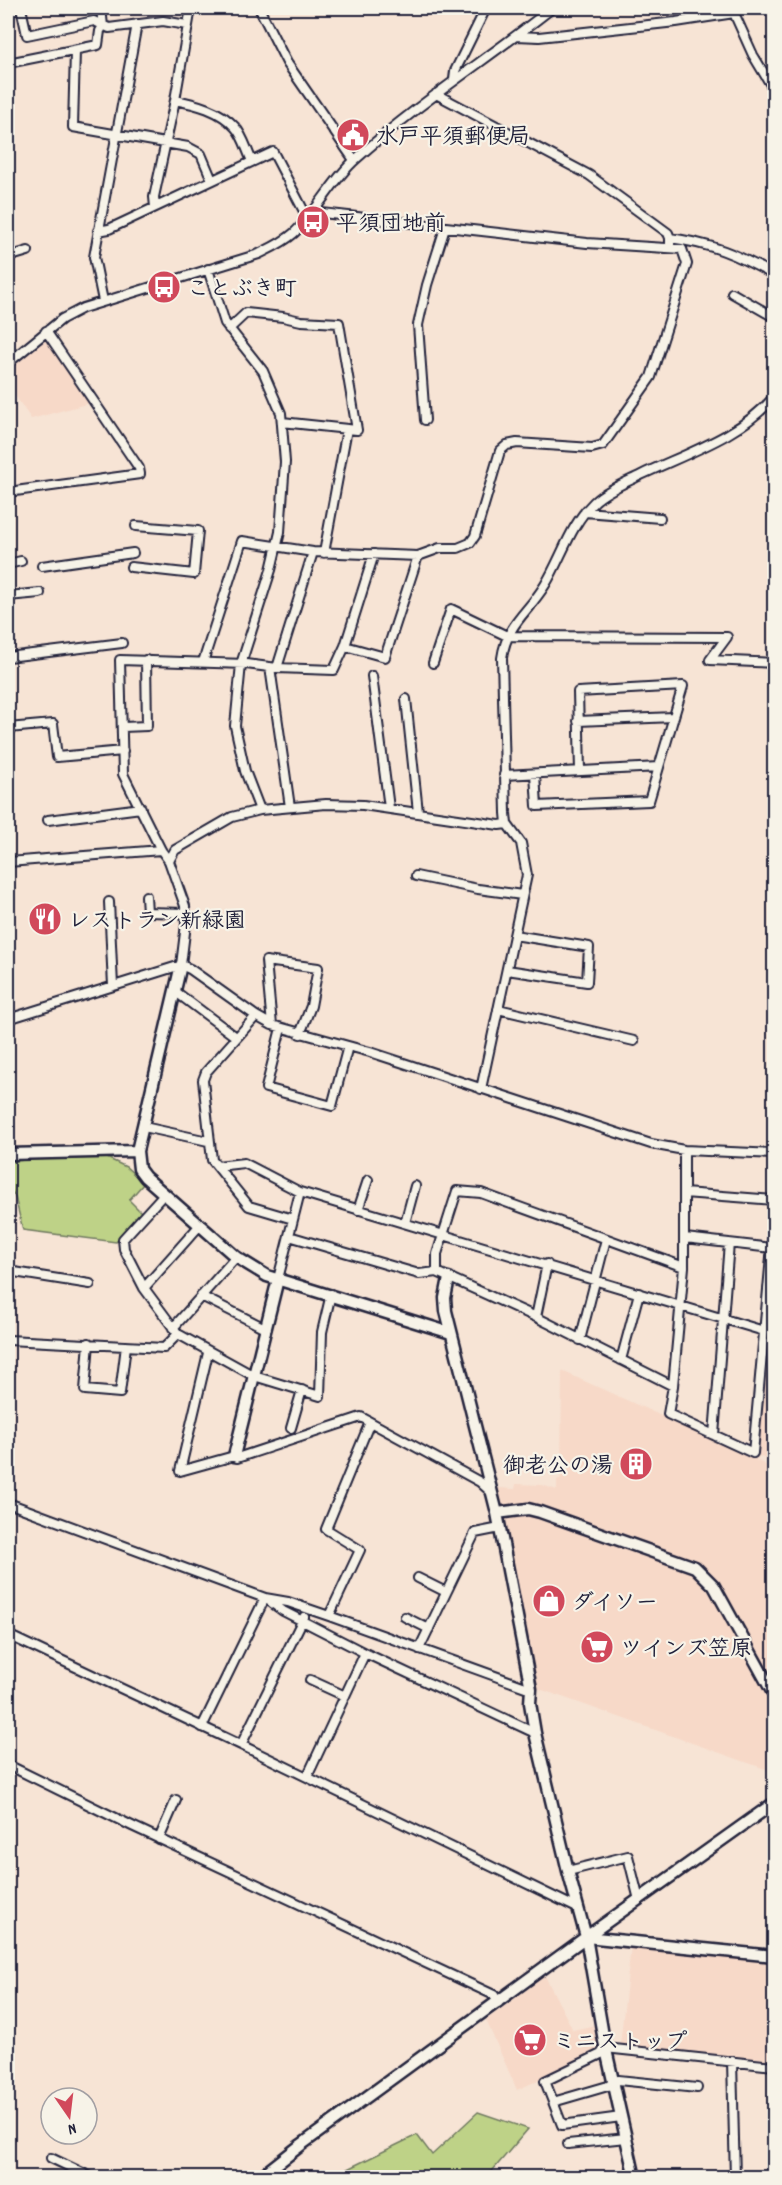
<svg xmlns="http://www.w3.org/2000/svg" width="782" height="2185" font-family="Dekko,'Klee One',sans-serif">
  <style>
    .built { fill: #f7d9c8 }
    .green { fill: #bed287; stroke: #707a61; stroke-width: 1.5 }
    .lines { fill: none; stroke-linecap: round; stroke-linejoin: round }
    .street-casing { stroke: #22223b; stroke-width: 12 }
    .secondary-casing { stroke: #22223b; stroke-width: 15 }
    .street { stroke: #f7f3e8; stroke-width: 8 }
    .secondary { stroke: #f7f3e8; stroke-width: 10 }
    .labels { text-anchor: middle; stroke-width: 4.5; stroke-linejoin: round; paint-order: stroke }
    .poi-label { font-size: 22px; font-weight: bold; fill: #22223b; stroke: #f7f3e8; text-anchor: start }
  </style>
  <rect width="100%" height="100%" fill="#f7e4d5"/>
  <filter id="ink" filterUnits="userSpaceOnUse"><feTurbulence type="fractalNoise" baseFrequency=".0167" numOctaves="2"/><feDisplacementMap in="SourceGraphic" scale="12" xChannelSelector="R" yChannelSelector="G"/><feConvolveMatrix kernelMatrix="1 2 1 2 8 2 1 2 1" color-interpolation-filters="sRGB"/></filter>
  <g filter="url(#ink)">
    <!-- built -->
    <path class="built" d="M44 341 50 342 90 403 31 419 8 385V371Z
      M767 1347 774 1349V1463L759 1456 756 1460 774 1469V1772L537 1688 498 1488 515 1489 516 1484 542 1485 557 1490V1480L561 1478 562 1371 755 1458 757 1456Z
      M631 1946 774 1962V2061L620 2045Z
      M545 1976 573 2030 595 2025 601 2051 517 2090 486 2020Z"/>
    <!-- green -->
    <path class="green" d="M107 1158 126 1167 144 1183 129 1200 142 1213 116 1242 23 1230 15 1197 8 1184V1162L33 1159Z
      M478 2112 528 2129 487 2177H331L417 2135 432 2155Z"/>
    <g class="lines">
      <defs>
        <path id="street" d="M21 8 27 35 94 21 109 28 163 21 187 25
          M259 8 287 63 354 160
          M736 8 734 13 753 55 774 90
          M517 36 539 37 676 22 734 13
          M75 51 73 127 188 147 201 154 212 180
          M8 63 98 45 100 31 103 26 101 8
          M454 79 455 71 486 8
          M436 94 589 175 668 233 670 238V248
          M175 100C196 104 220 110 235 127 243 135 247 151 252 161
          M155 207 154 197 175 100 191 8
          M98 231 109 229 273 152 308 219
          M670 238C713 244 736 254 774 275
          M8 257 28 251
          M208 269 225 323 263 371 281 413 285 462 280 532 271 570 241 664 235 726 245 771 260 810
          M732 293 774 317
          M103 301 94 257 137 24
          M229 329 246 313 283 317 301 321 339 323 357 430 282 422
          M8 363 62 319 83 308 259 254C271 248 284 242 294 233 318 211 332 180 356 159 418 103 488 59 552 8
          M425 420 418 325 427 285 445 228
          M8 492 140 474 139 468 46 331
          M585 512 660 518
          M324 553 347 429
          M8 564 21 561
          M42 566 133 553
          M131 567 194 574 198 531 136 526
          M8 596 40 593
          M345 646 385 657 418 556
          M8 657 122 643
          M203 662 242 541 313 552 418 556 440 548H458L470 543 475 536 500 451 507 445 517 443 592 448 603 445 651 377 687 264 682 249 587 243 313 212
          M433 663 451 609 507 636 727 637 710 660 774 663
          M270 667 290 807
          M277 668 313 552
          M372 676 389 808
          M406 699 418 812
          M578 721 674 717
          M123 727 147 726 146 660
          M8 728 53 724 57 757 123 751
          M580 771 578 692 683 686 659 767
          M504 775 659 767 649 801 537 806 535 774
          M48 820 141 808
          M169 861 161 850 123 774 120 660 246 664 277 668 334 670 345 646 374 554
          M8 862 161 850
          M416 876 478 889 522 895
          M146 896 147 912 186 913
          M109 902 113 986
          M181 965 186 924 185 906 169 861 175 850 232 817 260 810 326 804 363 805 499 825 507 824
          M507 970 587 982 589 947 514 935
          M176 992 236 1037
          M498 1009 634 1041
          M256 1016 206 1072 203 1080 212 1160 249 1206 293 1219
          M8 1019 181 965 190 969 256 1016 272 1025 370 1052 651 1144 684 1150 774 1154
          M272 1025 266 961 318 968 311 1006 300 1034
          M281 1028 266 1088 332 1106 348 1046
          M481 1089 527 875 521 843 507 824 506 813 502 658C507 623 528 613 545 585 562 557 570 525 594 502 607 490 625 483 641 475 687 453 741 436 774 397
          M144 1127 208 1141
          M684 1150V1267L673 1386 668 1414 753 1453 774 1224
          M217 1166 244 1163 300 1192 764 1331
          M684 1193 774 1200
          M164 1194 123 1239 124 1249 144 1288 178 1334 254 1376 320 1396 322 1332 331 1294
          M358 1210 368 1180
          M405 1223 415 1186
          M289 1236 419 1274 437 1272 536 1317 673 1386
          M685 1238 772 1248
          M8 1271 90 1284
          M437 1272V1254L457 1191 481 1193 684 1267
          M278 1279 300 1192
          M144 1288 200 1225
          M201 1296 265 1328
          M536 1317 547 1264
          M173 1328 236 1257
          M8 1340 164 1348 178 1334
          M580 1340 606 1239
          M89 1343 85 1390 120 1393 126 1346
          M208 1353 180 1471 234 1456 237 1458 361 1417 480 1482 491 1492
          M621 1360 639 1293
          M291 1428 302 1390
          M714 1435 729 1243
          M8 1503 265 1598 288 1602 329 1616 531 1689
          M418 1578 446 1592
          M268 1600 283 1611 365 1653 535 1733
          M329 1616 360 1550 326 1529 370 1422
          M405 1617 429 1629
          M8 1635 241 1745 577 1908
          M419 1649 475 1533 500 1528
          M310 1680 345 1696
          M202 1727 265 1598
          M241 1745 304 1617
          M8 1765 132 1826 494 1995 498 2003
          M307 1777 365 1653
          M159 1839 176 1800
          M568 1871 628 1856 639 1900
          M732 2061 735 2178
          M553 2102 608 2086 618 2080 697 2088
          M621 2117 562 2125 545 2081 601 2054 605 2048 774 2066
          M568 2144 626 2138
          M51 2158 93 2178"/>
        <path id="secondary" d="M181 965 137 1151 139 1169 145 1177 236 1257 267 1276 451 1333
          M8 1154 137 1151
          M449 1278 445 1298 446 1311 497 1513 531 1689 530 1703 535 1733 568 1871 586 1937 604 2041 635 2178
          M234 1456 278 1279
          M497 1513 528 1509 540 1512 695 1567 714 1586 774 1695
          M586 1937 774 1956
          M259 2178 301 2145 586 1937 774 1803"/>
      </defs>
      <!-- street casing -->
      <use href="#street" class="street-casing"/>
      <!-- secondary casing -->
      <use href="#secondary" class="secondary-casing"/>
      <!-- street -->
      <use href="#street" class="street"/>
      <!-- secondary -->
      <use href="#secondary" class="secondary"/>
    </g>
  </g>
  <!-- icons -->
  <defs>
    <symbol id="civic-disc" viewBox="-11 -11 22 22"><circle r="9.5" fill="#d1495b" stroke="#f7f3e8"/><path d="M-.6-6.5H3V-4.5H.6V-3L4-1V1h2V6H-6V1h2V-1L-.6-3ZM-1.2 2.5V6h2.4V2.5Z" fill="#fff"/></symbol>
    <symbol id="bus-disc" viewBox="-11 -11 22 22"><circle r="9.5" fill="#d1495b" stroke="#f7f3e8"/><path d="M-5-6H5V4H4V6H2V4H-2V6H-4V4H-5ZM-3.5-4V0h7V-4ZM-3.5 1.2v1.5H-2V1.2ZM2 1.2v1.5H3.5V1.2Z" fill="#fff"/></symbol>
    <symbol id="restaurant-disc" viewBox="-11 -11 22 22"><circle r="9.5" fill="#d1495b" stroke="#f7f3e8"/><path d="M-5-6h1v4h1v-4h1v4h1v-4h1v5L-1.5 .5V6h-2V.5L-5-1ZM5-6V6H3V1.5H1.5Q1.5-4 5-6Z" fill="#fff"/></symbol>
    <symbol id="building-disc" viewBox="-11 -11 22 22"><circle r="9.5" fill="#d1495b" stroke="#f7f3e8"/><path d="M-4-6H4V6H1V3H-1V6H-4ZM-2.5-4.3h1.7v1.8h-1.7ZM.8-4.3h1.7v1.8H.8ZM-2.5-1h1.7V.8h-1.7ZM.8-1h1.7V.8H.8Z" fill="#fff"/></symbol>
    <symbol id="shop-disc" viewBox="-11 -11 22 22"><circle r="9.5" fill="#d1495b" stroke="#f7f3e8"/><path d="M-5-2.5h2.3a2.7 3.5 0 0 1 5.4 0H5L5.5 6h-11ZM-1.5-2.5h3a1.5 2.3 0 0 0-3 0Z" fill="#fff"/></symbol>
    <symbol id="supermarket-disc" viewBox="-11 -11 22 22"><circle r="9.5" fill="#d1495b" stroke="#f7f3e8"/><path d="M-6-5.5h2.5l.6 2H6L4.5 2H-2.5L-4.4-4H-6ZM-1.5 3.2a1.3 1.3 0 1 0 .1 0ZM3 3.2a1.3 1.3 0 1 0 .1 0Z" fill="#fff"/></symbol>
  </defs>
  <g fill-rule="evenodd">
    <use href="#civic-disc" x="334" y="116" width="38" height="38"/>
    <use href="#bus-disc" x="294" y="203" width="38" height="38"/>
    <use href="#bus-disc" x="145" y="268" width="38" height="38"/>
    <use href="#restaurant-disc" x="26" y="900" width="38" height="38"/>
    <use href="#building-disc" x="617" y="1445" width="38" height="38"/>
    <use href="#shop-disc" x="530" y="1582" width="38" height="38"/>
    <use href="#supermarket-disc" x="578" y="1628" width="38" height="38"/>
    <use href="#supermarket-disc" x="511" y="2021" width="38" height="38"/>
  </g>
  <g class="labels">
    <!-- poi labels -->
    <g class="poi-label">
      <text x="376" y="143">水戸平須郵便局</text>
      <text x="336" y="230">平須団地前</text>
      <text x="187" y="295">ことぶき町</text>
      <text x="68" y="927">レストラン新緑園</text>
      <text x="613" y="1472" text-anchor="end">御老公の湯</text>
      <text x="572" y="1609">ダイソー</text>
      <text x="620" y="1655">ツインズ笠原</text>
      <text x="553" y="2048">ミニストップ</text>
    </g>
  </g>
  <!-- margin -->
  <rect width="782" height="2185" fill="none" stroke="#f7f3e8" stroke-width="30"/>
  <rect x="15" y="15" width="752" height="2155" fill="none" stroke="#22223b" stroke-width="2" filter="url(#ink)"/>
  <!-- north arrow -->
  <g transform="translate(69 2116) rotate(166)"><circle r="28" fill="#f7f3e8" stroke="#a29fa3" stroke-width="1.5"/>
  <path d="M0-4.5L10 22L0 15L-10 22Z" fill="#d1495b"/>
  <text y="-9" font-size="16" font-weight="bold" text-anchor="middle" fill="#22223b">N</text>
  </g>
</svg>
